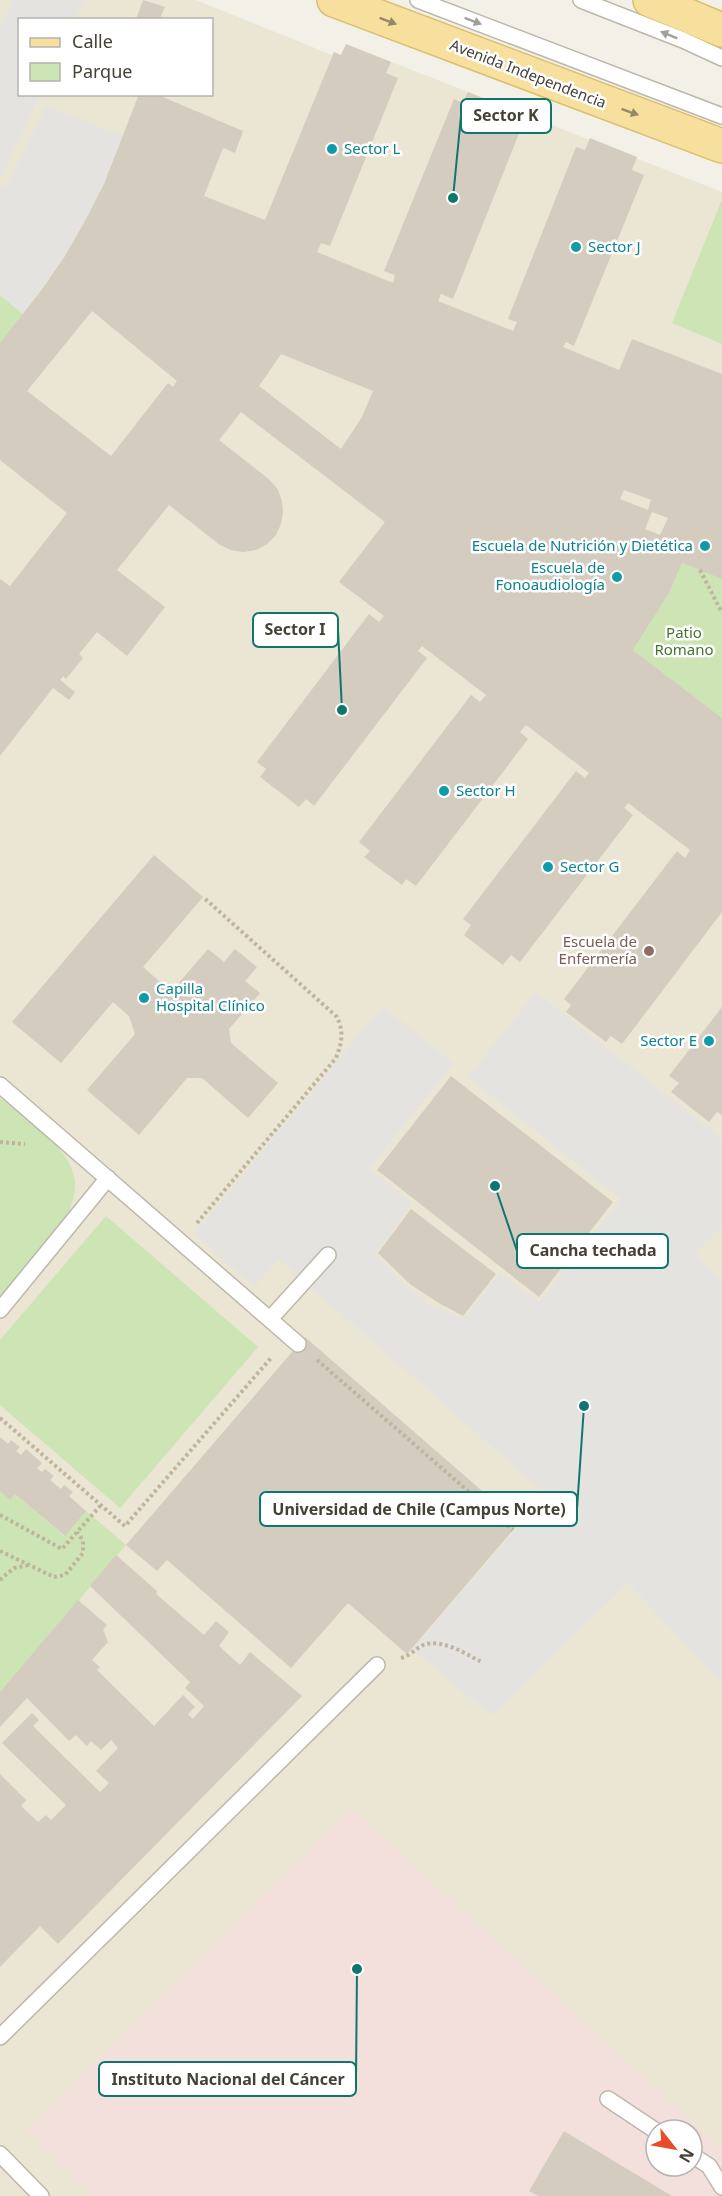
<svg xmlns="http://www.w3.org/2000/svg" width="722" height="2196" font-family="'Noto Sans',sans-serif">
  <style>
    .education { fill: #ebe5d3; fill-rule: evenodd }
    .medical { fill: #f3e0dd; fill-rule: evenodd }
    .green { fill: #cde4b4 }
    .parking { fill: #e5e3e0 }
    .building { fill: #d4ccbf; fill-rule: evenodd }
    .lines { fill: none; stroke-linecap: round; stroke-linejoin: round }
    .service-casing { stroke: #beb8ac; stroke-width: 18 }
    .primary-casing { stroke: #dbbe6e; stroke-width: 36 }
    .path { stroke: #bfb49e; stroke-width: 4; stroke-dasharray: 3 3; stroke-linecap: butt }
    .service { stroke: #fff; stroke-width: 15 }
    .primary { stroke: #f7e09d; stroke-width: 33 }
    .oneway { fill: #968965 }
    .oneway2 { fill: #a2a09b }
    .culture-dot { fill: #0f9aa8; stroke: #fff; stroke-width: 2 }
    .education-dot { fill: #8d6e63; stroke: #fff; stroke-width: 2 }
    .labels { text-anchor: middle; stroke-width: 5; stroke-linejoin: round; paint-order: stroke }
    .street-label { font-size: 15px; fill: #464137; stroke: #fff }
    .culture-label { font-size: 15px; fill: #0d838f; stroke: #fff; text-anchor: start }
    .park-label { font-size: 15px; fill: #47742f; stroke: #fff }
    .education-label { font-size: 15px; fill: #785e54; stroke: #fff; text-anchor: end }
    .leader { fill: none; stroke: #0f766e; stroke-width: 2 }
    .callout-dot { fill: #0f766e; stroke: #fff; stroke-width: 2 }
    .callout { fill: #fff; stroke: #0f766e; stroke-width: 2 }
    .callout-label { font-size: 16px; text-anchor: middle; font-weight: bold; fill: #464137 }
  </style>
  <rect width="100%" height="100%" fill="#f3f0e8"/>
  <!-- education -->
  <path class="education" d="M0 0H196L332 55 334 52 342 55 346 44 722 192V2149L351 1808 28 2129 91 2196H0ZM20 20H212V94H20Z"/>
  <!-- medical -->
  <path class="medical" d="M351 1808 722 2149V2196H91L27 2130ZM656 2130H692V2166H656Z"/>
  <!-- green -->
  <path class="green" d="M721 202H722V344L672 323Z
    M0 295 23 314 0 343Z
    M682 563 722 579V718L633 650 669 593Z
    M0 1098C24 1118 76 1150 75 1185 75 1194 72 1203 69 1212L0 1302Z
    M106 1216 258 1347 120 1508 0 1405V1340Z
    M0 1491 10 1500 15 1494 64 1536 86 1511 126 1545 0 1692Z"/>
  <!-- parking -->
  <path class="parking" d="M14 0H84L75 19 20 20V94L40 95 0 179V28Z
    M46 106 123 136 104 184 85 221 65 256 23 314 0 295V184L6 187Z
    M536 992 722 1139V1226L695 1253 722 1281V1682L628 1583 492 1715 412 1650 546 1494 279 1259 254 1287 194 1234 383 1006 453 1064 369 1168 412 1203 375 1254 399 1280 433 1307 464 1318 500 1273 539 1302 621 1199 468 1077Z"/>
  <!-- building -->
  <path class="building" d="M143 0 165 7 159 20 136 19Z
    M346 44 391 62 386 73 398 78 330 246 321 243 317 252 393 283 395 275 384 271 454 99 463 103 468 92 515 111 510 122 522 126 453 299 441 294 438 301 513 331 517 322 508 319 576 147 585 150 590 138 637 157 632 170 644 175 574 346 566 342 563 347 619 370 632 339 722 374V579L682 563 669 593 633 650 722 718V912L622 1044 611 1036 606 1042 566 1012 571 1005 564 999 677 851 685 858 690 850 628 803 624 808 633 815 520 962 511 955 503 965 464 935 471 925 463 919 576 771 585 778 589 773 526 725 520 732 528 739 416 886 406 879 402 885 364 857 370 851 359 842 471 695 480 702 486 695 422 646 418 651 427 658 314 806 306 799 299 807 260 777 266 769 257 762 369 614 379 622 384 616 339 582 385 522 241 412 219 440 270 480 278 490 282 501 283 513 281 524 276 535 267 544 256 550 243 552 231 550 220 545 169 505 117 570 165 607 127 656 97 632 79 654 83 658 66 679 63 676 60 680 75 692 69 700 53 688 0 756V579L10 586 67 513 0 460V343L43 288 65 256 85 221 104 184 139 94H156L243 131 235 153 223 148 204 196 265 220 334 52 341 55ZM92 311 177 381 173 387 168 383 111 456 27 391ZM281 354 373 391 362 417 341 449 259 386ZM624 490 651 500 648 510 620 499ZM652 512 668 518 660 535 645 529Z
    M154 855 203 897 143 967 159 981 177 985 208 949 224 962 235 949 257 967 245 981 260 993 229 1029 231 1043 278 1083 248 1118 202 1078H187L139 1135 87 1090 135 1034 129 1016 113 1002 61 1063 12 1022Z
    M722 1007V1115L717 1112 709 1122 671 1092 679 1083 669 1076Z
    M451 1076 613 1202 539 1297 377 1170Z
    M411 1209 496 1274 463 1316 439 1303 411 1285 378 1253Z
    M305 1337 519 1523 407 1654 348 1603 291 1668 167 1560 157 1571 126 1545Z
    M0 1437 8 1444 11 1440 20 1447 16 1451 21 1455 26 1449 42 1463 37 1468 42 1472 45 1469 54 1476 50 1480 61 1489 64 1485 73 1492 69 1496 86 1511 65 1536 15 1494 10 1500 0 1491Z
    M116 1555 157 1591 156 1594 204 1635 216 1621 229 1632 219 1646 240 1665 250 1652 302 1696 58 1944 40 1926 0 1967V1774L26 1800 21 1806 38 1822 46 1815 51 1820 66 1805 2 1743 32 1713 39 1720 33 1726 100 1792 109 1783 96 1771 118 1748 111 1740 101 1750 91 1741 87 1746 76 1735 69 1741 27 1698 0 1727V1692L78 1600 107 1625 103 1630 108 1642 92 1660 100 1667 97 1670 154 1726 183 1695 195 1707 188 1714 193 1719 204 1706 185 1688 190 1682 90 1586Z
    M564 2131 672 2196H538L529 2191Z"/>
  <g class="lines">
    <defs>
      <path id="service" d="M418 0 722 116
        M581 0 683 40 722 58
        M0 1085 298 1344
        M0 1310 108 1178
        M270 1319 328 1255
        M0 2037 377 1665
        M608 2099 656 2131
        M0 2154 41 2196
        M692 2155 709 2166 722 2187"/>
      <path id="primary" d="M334 0 722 146
        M650 0 722 30"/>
    </defs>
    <!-- service casing -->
    <use href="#service" class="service-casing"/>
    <!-- primary casing -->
    <use href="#primary" class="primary-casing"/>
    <!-- path -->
    <path class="path" d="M700 570 722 613
      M0 1142 25 1144
      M197 1223 336 1058C342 1043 344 1032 337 1017L203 897
      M317 1360 513 1530
      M0 1418 125 1526 271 1358
      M0 1515 62 1549 100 1506
      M0 1551 54 1577 65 1575 83 1553V1541L77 1532
      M0 1580 14 1568 29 1565
      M401 1658C412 1655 418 1646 426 1644 446 1640 465 1654 482 1662"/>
    <!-- service -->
    <use href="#service" class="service"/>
    <!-- primary -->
    <use href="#primary" class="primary"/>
  </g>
  <!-- one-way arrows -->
  <defs><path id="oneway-solid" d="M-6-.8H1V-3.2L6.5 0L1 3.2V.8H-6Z" transform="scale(1.5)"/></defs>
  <g class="oneway">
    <use href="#oneway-solid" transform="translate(388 21) rotate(21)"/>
    <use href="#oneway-solid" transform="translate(630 112) rotate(20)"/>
  </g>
  <g class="oneway2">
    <use href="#oneway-solid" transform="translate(473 21) rotate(21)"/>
    <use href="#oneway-solid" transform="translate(669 35) rotate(-158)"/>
  </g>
  <!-- markers -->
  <g class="culture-dot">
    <circle cx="332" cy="149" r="6"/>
    <circle cx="576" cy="247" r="6"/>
    <circle cx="705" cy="546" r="6"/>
    <circle cx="617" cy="577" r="6"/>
    <circle cx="444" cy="791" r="6"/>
    <circle cx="548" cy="867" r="6"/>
    <circle cx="144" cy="998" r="6"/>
    <circle cx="709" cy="1041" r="6"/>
  </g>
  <circle class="education-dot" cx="649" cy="951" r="6"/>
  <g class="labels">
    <!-- street labels -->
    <g class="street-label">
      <text transform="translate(528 74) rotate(21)" y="5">Avenida Independencia</text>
    </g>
    <!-- culture labels -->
    <g class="culture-label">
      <text x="344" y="154">Sector L</text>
      <text x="588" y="252">Sector J</text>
      <text x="693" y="551" text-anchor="end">Escuela de Nutrición y Dietética</text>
      <text x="605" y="573" text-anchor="end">Escuela de<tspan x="605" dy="17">Fonoaudiología</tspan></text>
      <text x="456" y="796">Sector H</text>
      <text x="560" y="872">Sector G</text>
      <text x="156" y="994">Capilla<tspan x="156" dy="17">Hospital Clínico</tspan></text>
      <text x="697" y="1046" text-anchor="end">Sector E</text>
    </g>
    <!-- park labels -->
    <g class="park-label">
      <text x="684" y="638">Patio<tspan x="684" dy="17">Romano</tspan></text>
    </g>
    <!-- education labels -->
    <g class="education-label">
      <text x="637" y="947">Escuela de<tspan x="637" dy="17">Enfermería</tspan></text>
    </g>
  </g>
  <!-- callouts -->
  <path class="leader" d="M453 198L461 116M342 710L338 630M495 1186L517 1251M584 1406L577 1509M357 1969L356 2079"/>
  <g class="callout-dot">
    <circle cx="453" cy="198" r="6"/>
    <circle cx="342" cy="710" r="6"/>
    <circle cx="495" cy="1186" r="6"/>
    <circle cx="584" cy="1406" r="6"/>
    <circle cx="357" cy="1969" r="6"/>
  </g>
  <g class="callout">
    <rect x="461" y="99" width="90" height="34" rx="6"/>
    <rect x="253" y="613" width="85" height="34" rx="6"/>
    <rect x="517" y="1234" width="151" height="34" rx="6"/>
    <rect x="260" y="1492" width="317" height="34" rx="6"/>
    <rect x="99" y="2062" width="257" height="34" rx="6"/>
  </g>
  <g class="callout-label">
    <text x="506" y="121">Sector K</text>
    <text x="295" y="635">Sector I</text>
    <text x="593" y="1256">Cancha techada</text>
    <text x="419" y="1515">Universidad de Chile (Campus Norte)</text>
    <text x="228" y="2085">Instituto Nacional del Cáncer</text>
  </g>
  <!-- legend -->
  <rect x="18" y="18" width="195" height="78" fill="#ffffff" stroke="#b5b3af" stroke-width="1.5"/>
  <rect x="30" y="38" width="30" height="9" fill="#f7e09d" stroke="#b5b3af" stroke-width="1.5"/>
  <text x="72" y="48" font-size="18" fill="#464137">Calle</text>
  <rect x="30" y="63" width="30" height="18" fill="#cde4b4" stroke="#b5b3af" stroke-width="1.5"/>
  <text x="72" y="78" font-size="18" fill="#464137">Parque</text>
  <!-- north arrow -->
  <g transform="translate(674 2148) rotate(121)"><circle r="28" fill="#ffffff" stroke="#b5b3af" stroke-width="1.5"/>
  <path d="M0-4.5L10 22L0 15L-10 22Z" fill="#ea4b28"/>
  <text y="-9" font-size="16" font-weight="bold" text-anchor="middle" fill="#464137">N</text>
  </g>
</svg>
